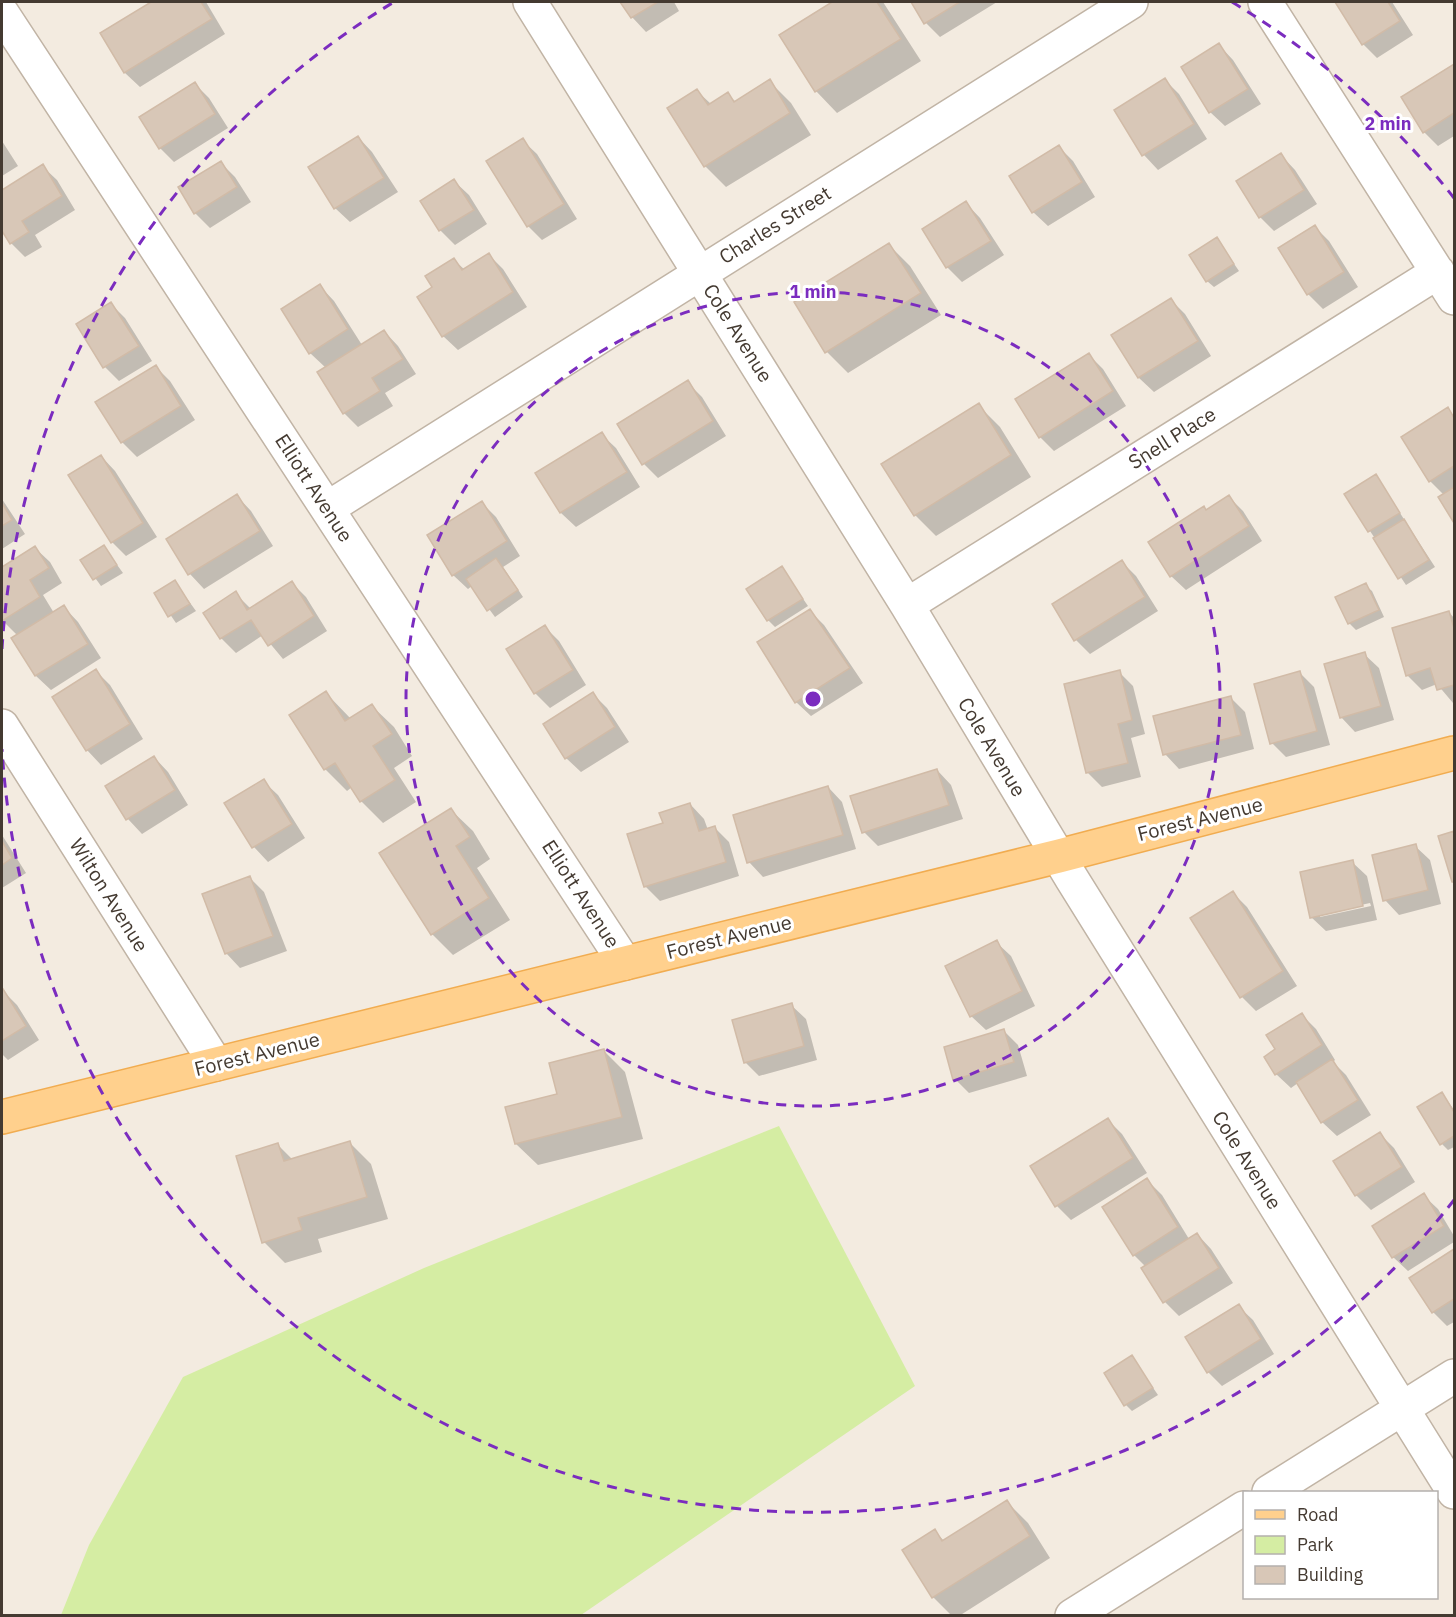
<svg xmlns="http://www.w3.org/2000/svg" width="1456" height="1617" font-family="'IBM Plex Sans',sans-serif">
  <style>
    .green { fill: #d5eda3 }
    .shadow { fill: #0003; fill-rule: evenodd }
    .building { fill: #d8c7b7; stroke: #d1bba7; stroke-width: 1.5 }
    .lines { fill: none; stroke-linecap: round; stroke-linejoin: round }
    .minor-casing { stroke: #c1b4a5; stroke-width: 36 }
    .major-casing { stroke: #f1ac50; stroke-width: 36 }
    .minor { stroke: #fff; stroke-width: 33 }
    .major { stroke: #ffd08d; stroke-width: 33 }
    .ring { fill: none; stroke: #7b2cbf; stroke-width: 3; stroke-dasharray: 10 8 }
    .labels { text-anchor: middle; stroke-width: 6; stroke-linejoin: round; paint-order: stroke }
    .street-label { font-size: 20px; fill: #443a31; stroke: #fff }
    .centre { fill: #7b2cbf; stroke: #fff; stroke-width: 3 }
    .ring-label { font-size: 18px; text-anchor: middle; font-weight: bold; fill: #7b2cbf; stroke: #fff; stroke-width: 6; stroke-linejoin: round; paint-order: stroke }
  </style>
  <rect width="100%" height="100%" fill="#f3ebe0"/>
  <!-- green -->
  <path class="green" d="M779 1126 915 1386 581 1615H61L89 1545 183 1377 424 1268Z"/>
  <!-- shadow -->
  <path class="shadow" d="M154 2H206L225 34 140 87 125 73 102 33Z
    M622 2H674L679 11 646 32 632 17Z
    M835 2H883L921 61 837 113 816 91 781 35Z
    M912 2H997L940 37 926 23Z
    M1336 2H1392L1413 35 1377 58 1363 44Z
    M1219 45 1233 60 1261 104 1225 126 1210 112Z
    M1454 66V136L1438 146 1424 132 1403 98Z
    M1165 80 1179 94 1207 139 1158 170 1144 155 1116 111Z
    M769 81 791 103 811 135 726 187 705 166 697 91 711 104 727 94 736 102Z
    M195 84 209 98 228 128 174 162 160 148Z
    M358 137 372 152 398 192 350 222 335 208Z
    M522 140 537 154 577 219 542 240 528 226Z
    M2 141 18 166 2 176Z
    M1058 146 1073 161 1095 197 1048 226 1033 212 1011 176Z
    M1281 155 1295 170 1317 204 1274 231 1260 217Z
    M220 162 235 177 251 202 210 228 195 213 180 188Z
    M42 166 57 180 75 210 35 235 42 247 25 257 11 243 2 228V192Z
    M454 181 469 195 487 224 455 245 440 230 422 201Z
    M966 203 980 218 1004 255 962 282 947 267 924 230Z
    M1315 227 1329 241 1358 287 1323 309 1308 294 1280 249Z
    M1217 239 1239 271 1214 287 1207 281Z
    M889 245 910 266 941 315 848 373 827 352Z
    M489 255 503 269 527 307 458 350 443 336 434 288 454 260 465 270Z
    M320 286 334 301 362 345 384 331 398 346 416 374 385 393 393 406 358 427 344 413 326 368 310 353Z
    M1171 300 1185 314 1211 356 1154 392 1139 378 1113 336Z
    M111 304 125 318 152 361 119 381 105 367 78 324Z
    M1089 355 1103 369 1126 406 1054 451 1040 437Z
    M156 367 170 381 195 420 137 457 122 442 98 403Z
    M687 382 702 397 726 436 658 478 644 464Z
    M978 405 1000 427 1031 477 936 536 915 515Z
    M1447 409 1454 416V520L1440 497 1444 495 1430 481 1403 437Z
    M601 434 616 448 640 487 576 527 561 513 537 474Z
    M101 456 115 471 157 537 126 556 112 542Z
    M1376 476 1435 567 1406 585 1346 495Z
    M237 496 251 511 273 546 204 589 190 574 168 539Z
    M1229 497 1243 511 1262 541 1186 590 1171 576Z
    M2 499 25 534 2 549Z
    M482 503 496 517 520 556 503 567 523 597 495 617 472 586 468 589 453 575Z
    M104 547 123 573 101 586 83 561Z
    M35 548 50 562 62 583 43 595 54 613 64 607 78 622 101 658 51 690 36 676 13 639 18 636 2 620V569Z
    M1122 562 1136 576 1158 611 1090 654 1076 640Z
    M782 568 808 606 775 627 768 620Z
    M175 582 196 611 176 623 156 594Z
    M292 583 306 597 327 631 283 659 263 635 236 653 221 638 205 613 235 593 251 609Z
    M1365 585 1372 591 1384 617 1356 630 1350 624 1337 598Z
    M810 611 824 625 863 683 811 716 796 702Z
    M1449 612 1454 618 1453 703 1437 684 1422 690 1407 675Z
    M545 627 559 641 586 685 550 708 535 693 508 650Z
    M1364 654 1379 668 1394 720 1355 732 1341 717Z
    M96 671 110 685 143 739 101 765 87 750 54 697Z
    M1119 672 1133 686 1145 734 1131 738 1141 777 1102 787 1088 773 1065 685Z
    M1300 673 1314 687 1330 745 1286 757 1272 743Z
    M326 693 351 719 372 706 394 727 412 756 394 768 416 802 383 823 361 801 352 787 347 791 325 769 291 715Z
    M593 694 607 708 629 742 581 772 566 758Z
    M1231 698 1245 712 1254 749 1179 769 1165 754Z
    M154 757 168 772 188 805 142 834 128 819 107 787Z
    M937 770 951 785 963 819 878 846 864 832Z
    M263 781 278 795 305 838 268 862 254 847 226 804Z
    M828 787 842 802 856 849 763 877 749 862Z
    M690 804 704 819 708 830 715 828 729 842 739 876 660 901 645 886 665 824Z
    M451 810 473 831 490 859 477 868 510 920 453 955 432 934Z
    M1454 833V882L1440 837Z
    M2 835 26 873 2 888Z
    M1415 846 1430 860 1441 904 1399 915 1385 900Z
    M1352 862 1367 876 1377 920 1326 931 1311 917ZM1370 903 1371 906 1320 917V914Z
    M250 878 264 892 287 951 240 968 226 953Z
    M1233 893 1247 907 1297 986 1256 1011 1242 997Z
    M996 942 1011 956 1035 1006 986 1030 971 1016Z
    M3 991 17 1005 39 1040 8 1060 2 1054Z
    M791 1005 806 1019 817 1060 759 1076 745 1062Z
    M1302 1015 1316 1029 1335 1060 1333 1062 1346 1075 1371 1115 1337 1136 1322 1122 1298 1083 1291 1088 1276 1074 1277 1050Z
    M1004 1031 1018 1045 1027 1076 969 1093 955 1079Z
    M604 1051 625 1072 643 1139 538 1165 516 1144 559 1095Z
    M1442 1093 1454 1110V1147L1448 1150 1442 1144Z
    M1108 1120 1122 1134 1147 1173 1071 1220 1057 1206Z
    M1380 1134 1394 1148 1415 1182 1371 1210 1356 1195 1335 1162Z
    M350 1143 371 1164 388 1219 318 1239 322 1252 285 1263 264 1242 278 1145 293 1160Z
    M1147 1180 1162 1195 1189 1239 1197 1234 1211 1249 1233 1283 1179 1316 1165 1302 1146 1267 1134 1255Z
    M1423 1195 1438 1209 1454 1236V1242L1408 1271 1393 1257Z
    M1454 1251V1322L1447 1326 1433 1312 1411 1278Z
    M1238 1306 1253 1320 1274 1354 1222 1386 1208 1372Z
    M1132 1357 1158 1395 1132 1411 1126 1405Z
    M1007 1502 1028 1523 1050 1558 959 1616H952L933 1597 935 1531 944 1541Z"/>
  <!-- building -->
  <path class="building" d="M151 2H201L212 19 124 73 100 33Z
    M620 2H658L631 18Z
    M832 2H877L901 39 815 92 779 35Z
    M911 2H960L924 24Z
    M1335 2H1388L1400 21 1362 45Z
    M1219 43 1248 89 1209 113 1181 67Z
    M1454 64V113L1423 133 1401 97Z
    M1165 78 1194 124 1142 156 1114 110Z
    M770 79 790 113 704 167 667 108 697 89 708 105 728 92 734 102Z
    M195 82 215 114 159 149 139 117Z
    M358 136 384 178 334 209 308 167Z
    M523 138 564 204 527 227 486 161Z
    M1059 145 1082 182 1032 213 1009 176Z
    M1281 153 1304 190 1259 218 1236 181Z
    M221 161 237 187 194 214 178 187Z
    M43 164 62 196 22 221 29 232 10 244 2 231V190Z
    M454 179 474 210 439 231 420 201Z
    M966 201 991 241 946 268 922 229Z
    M1315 225 1344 272 1307 295 1278 248Z
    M1217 237 1234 264 1206 282 1189 255Z
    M889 243 921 293 825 353 794 302Z
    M489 253 513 292 442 337 417 297 432 287 425 276 454 258 462 270Z
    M320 284 348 329 309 354 281 309Z
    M1171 298 1198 341 1138 378 1111 335Z
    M111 302 139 346 103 368 76 324Z
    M384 330 403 359 372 378 380 391 343 414 317 372Z
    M1089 353 1113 391 1039 438 1015 399Z
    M156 365 181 406 121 443 95 402Z
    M688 380 713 421 642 465 617 424Z
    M979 403 1011 455 914 516 881 464Z
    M1448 407 1454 418V466L1429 482 1401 437Z
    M602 432 627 472 560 513 535 473Z
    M101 455 143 523 111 543 68 475Z
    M1376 474 1400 513 1368 532 1344 494Z
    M1454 487V523L1438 497Z
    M237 494 260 531 188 575 166 539Z
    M1229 495 1249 526 1170 577 1148 542 1204 506 1206 510Z
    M482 501 507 541 452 576 427 535Z
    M2 503 12 520 2 526Z
    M1404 519 1429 560 1398 579 1373 538Z
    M104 545 117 565 93 580 80 560Z
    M35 546 49 568 30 580 40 597 2 621V567Z
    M496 558 518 590 487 611 466 579Z
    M1122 560 1145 597 1074 641 1052 604Z
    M782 566 803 599 767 621 746 589Z
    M175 580 190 604 168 617 154 593Z
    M292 581 314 616 268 646 251 620 220 639 203 613 236 591 247 610Z
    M1366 583 1379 610 1348 624 1335 597Z
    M64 605 88 644 35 676 11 638Z
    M810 609 850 668 795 703 757 642Z
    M1449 611 1454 628V685L1437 690 1430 668 1406 676 1392 628Z
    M545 625 573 670 534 694 506 649Z
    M1365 652 1381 706 1340 718 1324 664Z
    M96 669 130 724 86 751 52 697Z
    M1120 670 1132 720 1118 724 1128 763 1086 773 1064 684Z
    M1300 671 1317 731 1270 744 1254 684Z
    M326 691 345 721 372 704 392 734 373 746 395 780 360 802 335 763 324 770 289 715Z
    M593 692 615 727 565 759 543 724Z
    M1231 696 1241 735 1163 755 1153 716Z
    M154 756 175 790 126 820 105 786Z
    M937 769 949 805 862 833 850 796Z
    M264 779 292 824 252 848 224 803Z
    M828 786 843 835 747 863 733 815Z
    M690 803 699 831 715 826 726 862 644 887 627 834 663 823 659 813Z
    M451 808 470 837 456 846 489 898 431 935 379 853Z
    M1454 831V882H1452L1438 836Z
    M2 841 12 858 2 865Z
    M1416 844 1428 890 1383 901 1372 855Z
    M1353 860 1363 906 1310 918 1300 872Z
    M250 876 273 936 225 954 202 894Z
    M1233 891 1283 971 1240 998 1190 918Z
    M997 940 1022 991 970 1017 945 966Z
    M3 989 26 1026 2 1041V990Z
    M792 1003 804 1046 744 1063 732 1020Z
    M1302 1013 1322 1045 1275 1075 1264 1057 1275 1049 1266 1035Z
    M1004 1029 1014 1062 953 1080 944 1047Z
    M604 1049 622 1117 515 1144 505 1107 557 1094 549 1063Z
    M1332 1059 1358 1100 1321 1123 1296 1082Z
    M1442 1092 1454 1112V1136L1440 1145 1417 1107Z
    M1108 1118 1133 1158 1055 1207 1030 1166Z
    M1380 1132 1402 1167 1355 1196 1333 1161Z
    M350 1141 367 1197 298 1218 302 1230 262 1243 236 1156 278 1143 284 1161Z
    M1147 1178 1178 1227 1133 1256 1102 1207Z
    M1424 1193 1444 1226 1392 1258 1372 1226Z
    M1197 1233 1219 1268 1163 1303 1141 1268Z
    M1454 1249V1299L1432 1313 1409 1278Z
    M1239 1304 1261 1339 1207 1373 1185 1337Z
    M1132 1355 1153 1388 1124 1406 1104 1373Z
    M1007 1500 1030 1536 932 1598 902 1550 935 1529 942 1541Z"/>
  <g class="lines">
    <defs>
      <path id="minor" d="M530 2 907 605 1072 879 1454 1492
        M1265 2 1454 298
        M2 13 625 963
        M328 508 1131 2
        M907 605 1438 272
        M2 726 216 1064
        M1269 1492 1454 1376
        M1072 1616 1244 1508"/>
      <path id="major" d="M2 1117 1059 856 1454 753"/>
    </defs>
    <!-- minor casing -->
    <use href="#minor" class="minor-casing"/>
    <!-- major casing -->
    <use href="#major" class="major-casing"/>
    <!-- minor -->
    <use href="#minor" class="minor"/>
    <!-- major -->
    <use href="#major" class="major"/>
  </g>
  <!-- distance rings -->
  <g class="ring">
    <circle cx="813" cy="699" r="407"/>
    <path d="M1454 1200A813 813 0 0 1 2 749M2 649A813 813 0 0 1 394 2M1232 2A813 813 0 0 1 1454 198"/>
  </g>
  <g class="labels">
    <!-- street labels -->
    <g class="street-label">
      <text transform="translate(775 225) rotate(-32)" y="7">Charles Street</text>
      <text transform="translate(738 333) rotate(58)" y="7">Cole Avenue</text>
      <text transform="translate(1172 438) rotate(-32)" y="7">Snell Place</text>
      <text transform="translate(314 488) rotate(57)" y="7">Elliott Avenue</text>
      <text transform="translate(992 747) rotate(59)" y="7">Cole Avenue</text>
      <text transform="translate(1200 819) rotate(-14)" y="7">Forest Avenue</text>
      <text transform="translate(581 894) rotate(57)" y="7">Elliott Avenue</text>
      <text transform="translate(109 895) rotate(58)" y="7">Wilton Avenue</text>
      <text transform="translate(729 937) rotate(-14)" y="7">Forest Avenue</text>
      <text transform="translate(257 1054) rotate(-14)" y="7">Forest Avenue</text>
      <text transform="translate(1247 1160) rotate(58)" y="7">Cole Avenue</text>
    </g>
  </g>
  <circle cx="813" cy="699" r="9" class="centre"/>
  <g class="ring-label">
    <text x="1388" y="130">2 min</text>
    <text x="813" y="298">1 min</text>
  </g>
  <!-- border -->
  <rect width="1456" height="1617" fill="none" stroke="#443a31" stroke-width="6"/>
  <!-- legend -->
  <rect x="1243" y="1491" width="195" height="108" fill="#ffffff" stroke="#b4b0ad" stroke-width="1.5"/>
  <rect x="1255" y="1510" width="30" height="9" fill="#ffd08d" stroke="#b4b0ad" stroke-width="1.5"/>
  <text x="1297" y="1521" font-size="18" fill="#443a31">Road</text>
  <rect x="1255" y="1536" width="30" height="18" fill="#d5eda3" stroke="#b4b0ad" stroke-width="1.5"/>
  <text x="1297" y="1551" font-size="18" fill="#443a31">Park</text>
  <rect x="1255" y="1566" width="30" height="18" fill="#d8c7b7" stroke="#b4b0ad" stroke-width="1.5"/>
  <text x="1297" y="1581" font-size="18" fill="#443a31">Building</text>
</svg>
